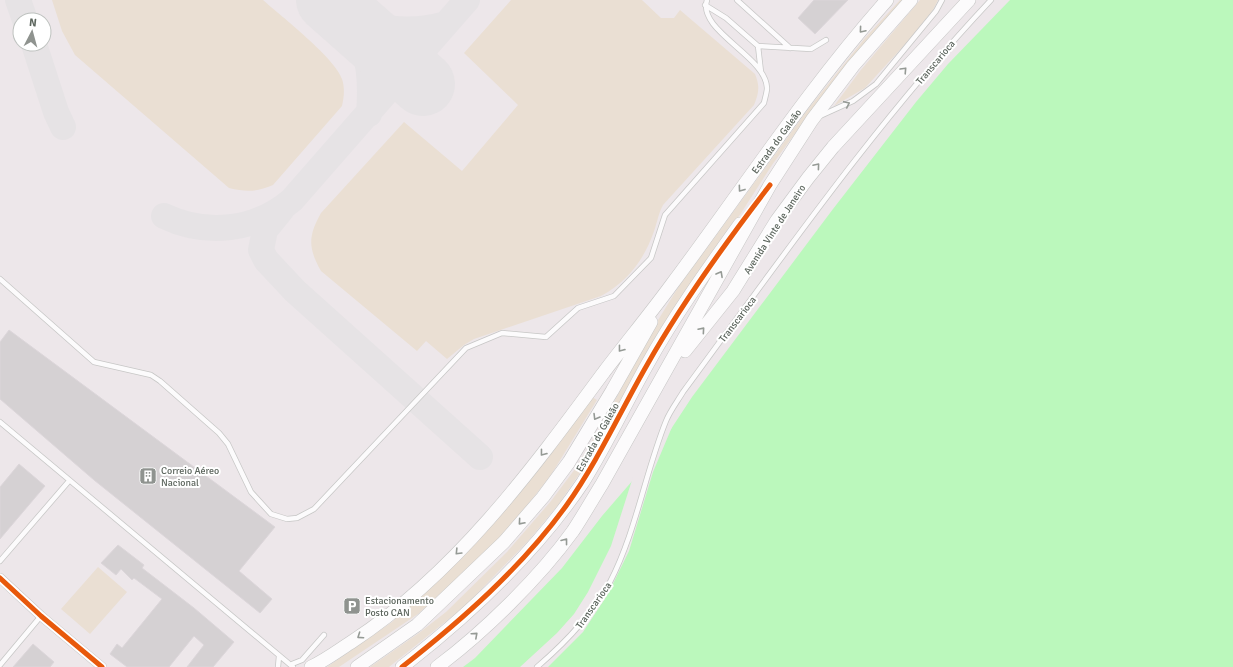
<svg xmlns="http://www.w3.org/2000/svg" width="1233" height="667" font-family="Signika,sans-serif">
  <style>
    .green { fill: #eadfd3 }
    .water { fill: #bbf8bc }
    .pier { fill: #ede7ea }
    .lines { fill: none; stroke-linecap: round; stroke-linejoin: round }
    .taxiway { stroke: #e6e3e5; stroke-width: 26 }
    .runway { stroke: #e6e3e5; stroke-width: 64 }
    .building { fill: #d5d1d3; stroke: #dcd6da }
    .lane-casing { stroke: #c7c7c6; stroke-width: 6 }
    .street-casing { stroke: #c7c7c6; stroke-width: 10 }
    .secondary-casing { stroke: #c6c6c5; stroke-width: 14 }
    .lane { stroke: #fcfbfc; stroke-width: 4.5 }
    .street { stroke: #fcfbfc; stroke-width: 9 }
    .secondary { stroke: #fcfbfc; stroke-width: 13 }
    .cycleway-casing { stroke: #fff; stroke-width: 8 }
    .cycleway { stroke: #e8590c; stroke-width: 5 }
    .oneway { stroke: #959a95 }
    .labels { text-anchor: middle; stroke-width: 4; stroke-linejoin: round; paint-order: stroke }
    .street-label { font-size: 10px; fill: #5d665e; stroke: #fff }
    .poi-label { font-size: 10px; fill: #5d665e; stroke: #fff; text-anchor: start }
  </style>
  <rect width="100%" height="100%" fill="#ede7ea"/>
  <!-- green -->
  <path class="green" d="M52 0H263C281 16 335 58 342 79 345 88 344 97 342 106L273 185C257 192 246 192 229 188L75 55 62 31Z
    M511 0H642L661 18H674L680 10 755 74C760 86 759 93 754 105L663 205C658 214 657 224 653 234 643 261 627 282 601 296L474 339 464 345 447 359 426 341 417 351 321 271C308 248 308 236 321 213L404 122 462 171 518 105 464 53Z
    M900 0H904L840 72 772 165 703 272 648 352 584 467 558 505 529 540 465 606 389 667H370L419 633 446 612 507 552 551 501 575 469 607 416 647 338 679 286 809 108 865 38Z
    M920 0H938L933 10 909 40 865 88 834 106 860 71Z
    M592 397 597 400 551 475 512 525 480 558 418 614 339 667H327L392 622 465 553Z
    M98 567 127 592 90 634 61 609Z"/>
  <!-- water -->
  <path class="water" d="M1010 0H1233V667H463L475 658 562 568 602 516 652 458 692 397 833 209 916 102 948 64Z"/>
  <!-- pier -->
  <path class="pier" d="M671 426 672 427 653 472 629 551 608 594 583 632 548 667H520L557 633 574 614 588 592 611 546 633 477 650 457Z"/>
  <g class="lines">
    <!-- taxiway -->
    <path class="taxiway" d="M18 0 25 20
      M331 3C367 39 373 63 369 114
      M341 10C371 31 411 34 446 24
      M34 44 56 112 63 127
      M282 209 265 230 261 250 266 260 295 291 480 457
      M164 216C206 236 256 231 292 200L467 0"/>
    <!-- runway -->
    <path class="runway" d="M328 0 423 84"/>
  </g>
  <!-- building -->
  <path class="building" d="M814 0H848L815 34 798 18Z
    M9 330 275 527 239 571 272 599 260 613 94 480 0 399V342Z
    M19 464 45 486 0 539V487Z
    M118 545 144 565 142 568 194 608 234 642 213 667H187L204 645 194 636 169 667H127L110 654 117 644 122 648 162 599 134 578 132 580 121 569 116 575 101 563Z
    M33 644 54 662 50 667H13Z"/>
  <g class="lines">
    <defs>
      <path id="lane" d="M737 0 790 48
        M705 5 726 18 758 46 811 49 826 40
        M758 46 761 72
        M820 116 853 101 876 84 936 11 942 0
        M0 279 94 362 151 375 160 381 219 433 228 444 251 492 271 514 287 519 297 518 314 509 466 348 502 333 546 337 578 308 614 296 651 258 665 215 764 103C765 98 767 92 767 88 766 56 697 31 707 0
        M0 422 293 667
        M0 561 69 481
        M292 664 302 660 324 635
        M0 665 41 616
        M278 667 279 656
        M537 667C565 643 592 615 610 582 636 532 645 473 666 421 670 411 677 402 683 392 781 259 877 121 991 0"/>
      <path id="street" d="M0 578 41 616 102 667"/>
      <path id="secondary" d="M685 351 733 291 777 220 808 178 833 147 969 0
        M311 667C326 660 339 650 353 641 456 573 531 471 604 372 626 343 650 314 672 284 743 189 808 89 887 0
        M357 667 417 625 504 542 543 497 569 462 612 391 651 322
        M402 667C470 614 535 554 583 482 607 444 625 404 647 365 674 316 707 270 740 224
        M437 667C484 632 539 578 573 531 583 516 592 500 602 484L770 185 812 120 853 66 911 0"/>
    </defs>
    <!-- lane casing -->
    <use href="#lane" class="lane-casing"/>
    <!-- street casing -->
    <use href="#street" class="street-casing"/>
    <!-- secondary casing -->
    <use href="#secondary" class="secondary-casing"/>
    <!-- lane -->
    <use href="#lane" class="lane"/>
    <!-- street -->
    <use href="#street" class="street"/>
    <!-- secondary -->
    <use href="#secondary" class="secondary"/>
    <defs>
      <path id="cycleway" d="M0 578 41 616 102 667
        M402 667C462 620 521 568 566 506 598 461 620 412 647 365 683 301 726 242 770 185"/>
    </defs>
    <!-- cycleway casing -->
    <use href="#cycleway" class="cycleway-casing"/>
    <!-- cycleway -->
    <use href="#cycleway" class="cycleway"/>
  </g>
  <!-- one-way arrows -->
  <defs><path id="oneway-chevron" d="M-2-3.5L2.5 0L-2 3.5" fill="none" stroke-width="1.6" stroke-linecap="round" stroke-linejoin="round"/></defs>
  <g class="oneway">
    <use href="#oneway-chevron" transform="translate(862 30) rotate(130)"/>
    <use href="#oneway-chevron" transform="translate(904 70) rotate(-47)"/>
    <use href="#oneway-chevron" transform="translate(847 104) rotate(-25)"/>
    <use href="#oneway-chevron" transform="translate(817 166) rotate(-50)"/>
    <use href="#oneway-chevron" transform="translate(741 189) rotate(126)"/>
    <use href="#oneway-chevron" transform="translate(720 274) rotate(-61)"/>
    <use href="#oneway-chevron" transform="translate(702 330) rotate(-49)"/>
    <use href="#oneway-chevron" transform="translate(621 349) rotate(128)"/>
    <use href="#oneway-chevron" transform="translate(596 417) rotate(121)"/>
    <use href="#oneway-chevron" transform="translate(543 453) rotate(128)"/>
    <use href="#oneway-chevron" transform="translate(521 522) rotate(131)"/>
    <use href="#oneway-chevron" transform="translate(565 541) rotate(-52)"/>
    <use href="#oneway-chevron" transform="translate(458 552) rotate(134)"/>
    <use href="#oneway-chevron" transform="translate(475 635) rotate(-42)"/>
    <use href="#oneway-chevron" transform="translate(360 636) rotate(146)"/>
  </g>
  <!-- icons -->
  <defs>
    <symbol id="building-square" viewBox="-11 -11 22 22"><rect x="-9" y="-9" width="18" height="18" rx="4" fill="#8f938f" stroke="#fff"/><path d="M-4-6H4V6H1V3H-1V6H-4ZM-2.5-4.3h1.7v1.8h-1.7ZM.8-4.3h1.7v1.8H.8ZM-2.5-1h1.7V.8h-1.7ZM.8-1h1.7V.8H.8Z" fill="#fff"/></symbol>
    <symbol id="parking-square" viewBox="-11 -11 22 22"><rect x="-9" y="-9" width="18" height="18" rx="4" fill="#8f938f" stroke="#fff"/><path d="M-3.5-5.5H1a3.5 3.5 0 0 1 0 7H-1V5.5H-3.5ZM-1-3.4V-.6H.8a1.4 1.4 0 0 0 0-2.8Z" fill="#fff"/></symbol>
  </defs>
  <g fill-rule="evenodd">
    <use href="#building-square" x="138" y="466" width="20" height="20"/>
    <use href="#parking-square" x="342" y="596" width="20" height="20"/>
  </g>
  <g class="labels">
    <!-- street labels -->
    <g class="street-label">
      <text transform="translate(935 62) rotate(-50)" y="4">Transcarioca</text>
      <text transform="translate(776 141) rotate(-54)" y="4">Estrada do Galeão</text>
      <text transform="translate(774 229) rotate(-57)" y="4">Avenida Vinte de Janeiro</text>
      <text transform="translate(737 319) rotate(-53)" y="4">Transcarioca</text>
      <text transform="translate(597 437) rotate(-61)" y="4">Estrada do Galeão</text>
      <text transform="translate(593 605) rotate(-55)" y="4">Transcarioca</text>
    </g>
    <!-- poi labels -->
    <g class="poi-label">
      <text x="161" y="474">Correio Aéreo<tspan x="161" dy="12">Nacional</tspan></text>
      <text x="365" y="604">Estacionamento<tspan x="365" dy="12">Posto CAN</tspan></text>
    </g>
  </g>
  <!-- north arrow -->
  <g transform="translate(32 32) rotate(6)"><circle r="19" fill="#ffffff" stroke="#bec2bf"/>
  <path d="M0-3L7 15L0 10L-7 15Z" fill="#8f938f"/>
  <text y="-6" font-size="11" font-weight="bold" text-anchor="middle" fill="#5d665e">N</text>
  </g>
</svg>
